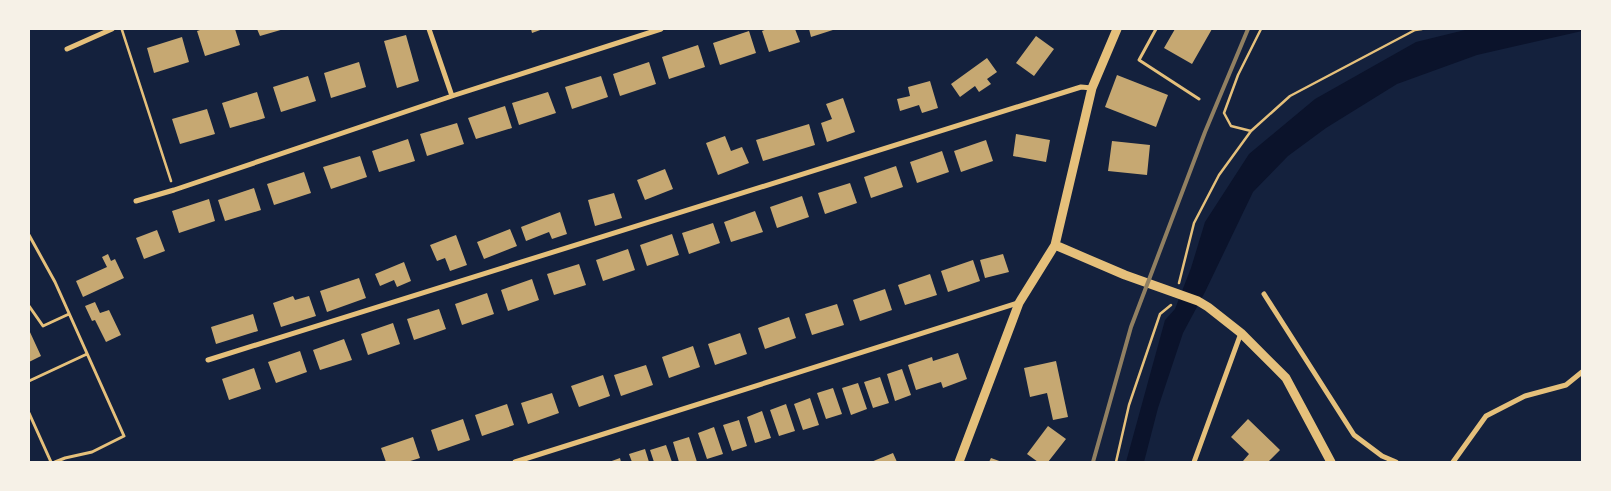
<svg xmlns="http://www.w3.org/2000/svg" width="1611" height="491" font-family="Overpass,sans-serif">
  <style>
    .water { fill: #0b132b }
    .building { fill: #c6a872 }
    .lines { fill: none; stroke-linecap: round; stroke-linejoin: round }
    .path { stroke: #e5c07b; stroke-width: 2.5 }
    .service { stroke: #e5c07b; stroke-width: 3 }
    .minor { stroke: #e5c07b; stroke-width: 5 }
    .tertiary { stroke: #e5c07b; stroke-width: 9 }
    .rail { stroke: #918062; stroke-width: 4 }
  </style>
  <rect width="100%" height="100%" fill="#14213d"/>
  <!-- water -->
  <path class="water" d="M1469 29H1582V31L1477 55 1397 84 1326 128 1288 156 1253 192 1205 292 1183 333 1158 408 1144 462H1126L1165 320 1175 309 1191 268 1205 222 1249 154 1315 99 1416 42Z"/>
  <!-- building -->
  <path class="building" d="M203 29H235L240 45 205 56 197 31Z
    M257 29H284L260 36Z
    M531 29H543L532 33Z
    M767 29H795L800 42 769 52 762 31Z
    M809 29H836L811 37Z
    M1175 29H1212L1192 64 1164 48Z
    M749 31 756 53 720 65 713 43Z
    M406 35 419 81 397 88 384 41Z
    M1036 36 1054 49 1034 76 1016 63Z
    M182 37 189 62 154 73 147 48Z
    M698 45 705 67 669 79 662 57Z
    M987 58 997 72 987 79 991 84 979 92 975 86 960 97 951 84Z
    M359 62 366 87 331 98 324 73Z
    M649 62 656 84 620 96 613 74Z
    M1117 75 1168 95 1156 127 1105 107Z
    M308 76 316 101 281 112 273 87Z
    M601 76 608 97 572 109 565 87Z
    M930 81 938 108 922 113 919 105 900 111 897 99 910 96 908 87Z
    M257 92 265 118 230 128 222 103Z
    M548 92 556 113 519 125 512 103Z
    M843 98 855 132 827 142 821 123 832 119 826 104Z
    M505 106 512 128 476 139 468 118Z
    M207 109 215 134 180 144 172 119Z
    M457 123 464 144 427 156 420 134Z
    M809 124 815 145 763 161 756 140Z
    M1016 134 1050 140 1046 162 1013 156Z
    M725 136 731 151 742 147 749 163 718 175 706 143Z
    M408 139 415 161 379 172 372 151Z
    M986 140 993 161 961 172 954 151Z
    M1112 141 1150 145 1147 175 1108 171Z
    M942 151 949 172 917 183 910 162Z
    M360 156 367 177 331 189 323 167Z
    M896 166 903 187 871 198 864 177Z
    M665 169 673 189 645 200 637 180Z
    M304 172 311 193 274 205 267 184Z
    M850 183 857 203 825 214 818 193Z
    M254 188 261 210 225 221 218 200Z
    M614 193 622 218 595 226 588 200Z
    M802 196 809 217 777 228 770 207Z
    M209 199 215 221 179 233 172 211Z
    M755 211 763 232 731 242 724 222Z
    M560 212 567 234 552 239 549 232 526 241 521 227Z
    M713 223 720 243 689 254 682 233Z
    M510 229 517 246 484 259 477 242Z
    M157 230 165 251 144 259 136 238Z
    M672 234 679 255 647 266 640 245Z
    M456 235 467 265 450 271 445 258 437 261 430 245Z
    M628 249 635 270 603 281 596 260Z
    M108 254 111 261 115 259 124 278 83 297 76 281 107 267 102 257Z
    M1003 254 1009 272 985 278 980 260Z
    M973 260 980 281 948 292 941 271Z
    M404 262 411 281 397 287 394 280 380 286 375 274Z
    M579 264 586 285 554 295 547 274Z
    M930 274 937 295 905 305 898 285Z
    M359 278 366 298 327 312 320 291Z
    M532 279 539 300 508 311 501 290Z
    M885 289 892 310 860 321 853 300Z
    M487 293 494 314 462 325 455 304Z
    M293 296 295 300 309 296 316 316 281 327 273 303Z
    M95 302 100 313 109 310 121 335 106 342 95 320 92 321 85 306Z
    M837 304 844 325 812 335 805 314Z
    M439 309 446 329 414 340 407 319Z
    M253 314 258 331 216 344 211 327Z
    M789 317 796 338 765 349 758 328Z
    M393 323 400 344 368 355 361 334Z
    M29 330 41 356 29 362Z
    M740 333 747 354 715 365 708 344Z
    M344 339 352 360 320 370 313 350Z
    M693 346 700 367 669 378 662 357Z
    M300 351 307 372 276 383 268 362Z
    M958 353 967 379 943 388 941 382 916 390 908 365 932 357 933 361Z
    M1056 361 1068 417 1053 420 1047 393 1030 397 1024 368Z
    M646 365 653 385 621 396 614 375Z
    M254 368 261 389 229 400 222 379Z
    M902 369 911 395 895 401 887 374Z
    M603 375 610 396 579 407 571 386Z
    M880 377 889 403 873 408 864 382Z
    M858 383 867 409 851 415 842 388Z
    M833 388 842 414 826 419 817 393Z
    M552 393 559 413 528 424 521 403Z
    M810 398 819 425 803 430 794 404Z
    M507 404 514 425 482 436 475 415Z
    M786 404 795 431 779 436 770 410Z
    M762 411 771 438 755 443 747 417Z
    M463 419 470 440 438 451 431 430Z
    M1248 419 1280 450 1268 462H1244L1243 461 1249 454 1231 437Z
    M739 420 747 446 732 451 723 425Z
    M1048 426 1066 439 1048 462H1038L1027 454Z
    M714 427 723 454 707 459 698 433Z
    M413 437 420 458 407 462H386L381 448Z
    M689 437 697 462H679L673 442Z
    M666 445 672 462H654L650 450Z
    M645 449 649 462H632L629 454Z
    M893 453 897 462H871Z
    M620 458 621 462H609Z
    M991 458 1002 462H989Z"/>
  <g class="lines">
    <!-- path -->
    <path class="path" d="M122 30 171 181
      M1251 131 1231 126 1224 113 1238 75 1261 29
      M1179 283 1194 223 1219 175 1251 131 1290 96 1415 30 1422 29
      M1116 462 1129 405 1160 314 1171 305"/>
    <!-- service -->
    <path class="service" d="M1156 29 1139 60 1199 99
      M29 235 55 282 124 436 92 452 65 458 55 462
      M29 306 43 326 69 314
      M29 381 87 354
      M29 413 51 462"/>
    <!-- minor -->
    <path class="minor" d="M429 29 452 96
      M67 49 112 29
      M136 201 174 190 452 96 661 29
      M1264 294 1354 435 1382 456 1396 462
      M208 360 1081 87 1092 88
      M515 462 1018 303
      M1194 462 1241 333
      M1453 462 1486 416 1525 396 1566 385 1582 372"/>
    <!-- tertiary -->
    <path class="tertiary" d="M1055 245 1125 275 1198 301 1208 307 1241 333 1286 378 1331 462
      M959 462 1019 303 1055 245 1092 88 1117 29"/>
    <!-- rail -->
    <path class="rail" d="M1093 462 1131 327 1205 132 1248 29"/>
  </g>
  <!-- border -->
  <rect width="1611" height="491" fill="none" stroke="#f6f1e7" stroke-width="60"/>
</svg>
